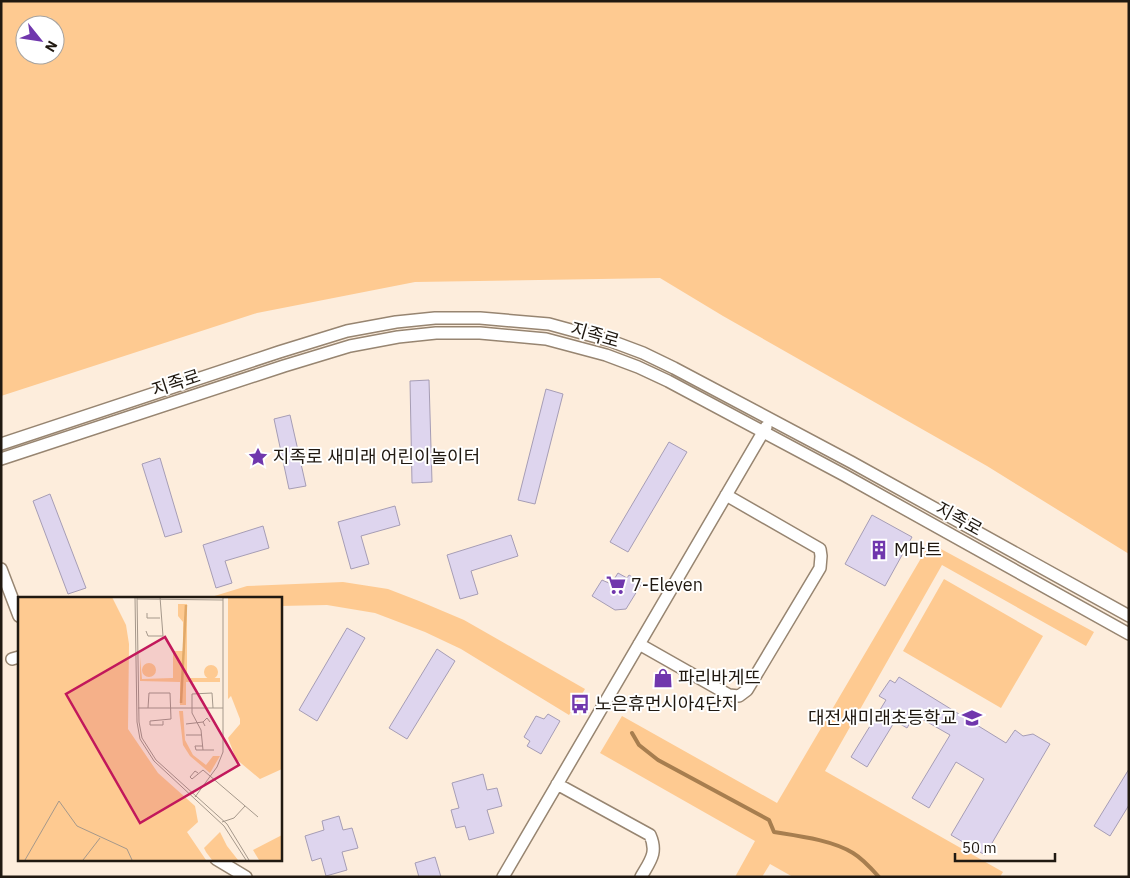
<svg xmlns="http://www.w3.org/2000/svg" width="1130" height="878" font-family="'IBM Plex Sans','Noto Sans KR',sans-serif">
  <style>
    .green { fill: #feca91; fill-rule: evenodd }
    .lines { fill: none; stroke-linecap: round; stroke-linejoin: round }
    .stream { stroke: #a77e4f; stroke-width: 4 }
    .building { fill: #ded5ee; stroke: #a69db5 }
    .minor-casing { stroke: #978571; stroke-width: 14 }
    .minor { stroke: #fff; stroke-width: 11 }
    .labels { text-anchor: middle; stroke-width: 4; stroke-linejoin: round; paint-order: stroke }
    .street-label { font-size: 18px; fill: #201911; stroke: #fff }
    .poi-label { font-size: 18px; fill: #201911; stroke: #fff; text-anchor: start }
    .inset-river { fill: none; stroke: #e1a969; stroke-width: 2.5 }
    .inset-road { fill: none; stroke: #a5988b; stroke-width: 1 }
    .view { fill: #c2185b; fill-opacity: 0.15; stroke: #c2185b; stroke-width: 2.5 }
    .inset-edge { fill: none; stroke: #201911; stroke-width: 2.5 }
  </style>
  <rect width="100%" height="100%" fill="#fdeddc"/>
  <!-- green -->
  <path class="green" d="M1 1H1129V554L987 466 723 316 660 278 415 282 257 313 1 396ZM25 25H55V55H25Z
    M930 543 1094 632 1086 646 942 565 825 771 1003 872 1000 877H793L770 864 762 877H735L755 841 600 753 622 716 777 803Z
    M944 579 1043 636 1001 708 903 651Z
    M343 582 388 589 419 601 464 620 585 689 569 715 461 649 425 632 375 613 327 605 280 606V598H208L247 586Z"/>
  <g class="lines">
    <!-- stream -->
    <path class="stream" d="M632 733 639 745 658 760 769 820 774 832C799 836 832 840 853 853 863 859 871 868 879 877"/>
  </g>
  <!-- building -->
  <path class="building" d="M429 380 432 482 412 483 410 381Z
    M546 389 563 394 535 504 518 500Z
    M290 415 306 486 289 489 274 419Z
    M669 442 687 452 628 552 610 542Z
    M160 458 182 532 165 537 142 464Z
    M50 494 86 588 68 594 33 501Z
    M395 506 400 525 361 536 369 564 351 569 338 522Z
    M872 515 912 537 885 586 845 564Z
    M263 526 269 548 225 561 232 583 216 588 203 545Z
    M511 535 518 556 471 571 478 594 460 599 447 555Z
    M618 573 627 578 629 575 642 583 626 609 615 610 592 596 602 580 611 584Z
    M347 628 365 638 317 721 299 710Z
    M437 649 455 661 407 739 389 728Z
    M899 677 1006 743 1015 730 1023 736 1033 734 1050 744 985 855 951 835 984 779 956 762 929 808 912 798 950 735 915 715 907 728 895 721 867 767 851 757 886 700 879 696 890 680 895 683Z
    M548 714 560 721 541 754 527 746 530 741 524 737 536 716 544 719Z
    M1129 769V805L1110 836 1094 826Z
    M483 774 487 790 497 788 502 806 487 810 494 833 469 840 465 826 456 828 451 810 459 808 452 783Z
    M339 816 343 830 352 828 358 848 342 852 347 870 326 876 321 858 312 861 305 836 324 830 322 821Z
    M435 857 441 877H419L415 863Z"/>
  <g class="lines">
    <defs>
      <path id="minor" d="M1 444 279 352 347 331 396 322 435 318H480L549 324 611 341 643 353 674 368 851 462 1129 616
        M1 459 284 366 350 346 398 337 436 333H480L546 339 606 355 638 367 668 381 844 475 1129 634
        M1 569 19 616
        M639 644 729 695 739 696 747 690 820 568 821 556 820 549 726 495
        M12 659 19 657
        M557 784 650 835C658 853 650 861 641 877
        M216 859 246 877
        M503 877 766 427"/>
    </defs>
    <!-- minor casing -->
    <use href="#minor" class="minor-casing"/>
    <!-- minor -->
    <use href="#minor" class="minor"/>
  </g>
  <!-- icons -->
  <defs>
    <symbol id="sight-bare" viewBox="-9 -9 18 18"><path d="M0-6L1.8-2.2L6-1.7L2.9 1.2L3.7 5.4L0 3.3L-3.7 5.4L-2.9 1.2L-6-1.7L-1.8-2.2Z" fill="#7037ad" stroke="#fff" stroke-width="2.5" paint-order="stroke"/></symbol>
    <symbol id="building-bare" viewBox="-9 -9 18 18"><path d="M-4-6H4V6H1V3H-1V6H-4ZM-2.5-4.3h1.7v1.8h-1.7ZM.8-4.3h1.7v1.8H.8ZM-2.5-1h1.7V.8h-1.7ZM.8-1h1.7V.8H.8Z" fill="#7037ad" stroke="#fff" stroke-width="2.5" paint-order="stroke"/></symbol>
    <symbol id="supermarket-bare" viewBox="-9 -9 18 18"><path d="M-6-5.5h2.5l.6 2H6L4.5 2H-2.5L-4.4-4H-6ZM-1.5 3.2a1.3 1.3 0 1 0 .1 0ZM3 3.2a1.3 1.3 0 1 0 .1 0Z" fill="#7037ad" stroke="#fff" stroke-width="2.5" paint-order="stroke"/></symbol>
    <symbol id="shop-bare" viewBox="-9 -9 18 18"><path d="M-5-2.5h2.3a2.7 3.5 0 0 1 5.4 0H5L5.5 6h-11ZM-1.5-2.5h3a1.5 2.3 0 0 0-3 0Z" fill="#7037ad" stroke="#fff" stroke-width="2.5" paint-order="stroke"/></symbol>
    <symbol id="bus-bare" viewBox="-9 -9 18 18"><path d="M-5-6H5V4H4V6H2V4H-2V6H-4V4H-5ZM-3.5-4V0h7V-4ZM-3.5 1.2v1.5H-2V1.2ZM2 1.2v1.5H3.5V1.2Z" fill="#7037ad" stroke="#fff" stroke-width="2.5" paint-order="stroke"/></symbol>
    <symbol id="school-bare" viewBox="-9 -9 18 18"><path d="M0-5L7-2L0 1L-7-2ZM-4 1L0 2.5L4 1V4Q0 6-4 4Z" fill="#7037ad" stroke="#fff" stroke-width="2.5" paint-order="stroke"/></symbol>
  </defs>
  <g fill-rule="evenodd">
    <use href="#sight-bare" x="244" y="443" width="28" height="28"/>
    <use href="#building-bare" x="865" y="536" width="28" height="28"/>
    <use href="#supermarket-bare" x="602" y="571" width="28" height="28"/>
    <use href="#shop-bare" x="649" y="664" width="28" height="28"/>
    <use href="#bus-bare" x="566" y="690" width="28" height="28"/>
    <use href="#school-bare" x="958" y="704" width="28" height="28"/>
  </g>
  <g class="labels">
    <!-- street labels -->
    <g class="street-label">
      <text transform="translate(595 335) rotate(16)" y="6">지족로</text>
      <text transform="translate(176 383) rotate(-18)" y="6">지족로</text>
      <text transform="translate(959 519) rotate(29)" y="6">지족로</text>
    </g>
    <!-- poi labels -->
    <g class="poi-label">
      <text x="273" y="463">지족로 새미래 어린이놀이터</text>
      <text x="894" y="556">M마트</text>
      <text x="631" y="591">7-Eleven</text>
      <text x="678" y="684">파리바게뜨</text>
      <text x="595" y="710">노은휴먼시아4단지</text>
      <text x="957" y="724" text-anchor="end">대전새미래초등학교</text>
    </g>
  </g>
  <!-- overview -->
  <g transform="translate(18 597)">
    <rect width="264" height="264" fill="#fdeddc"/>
    <path d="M0 0H94L108 28 111 47 110 132 140 176 177 209 180 225 169 235 188 263H0ZM210 0H264V172L242 182 218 162 210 141 222 127V122L213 99 210 102ZM160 7H169V81H202V85H168V108H162V85L122 84V60L124 82 155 81V54H165V25L160 19ZM124 73a7 7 0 1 1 14 0a7 7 0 1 1-14 0ZM186 75a7 7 0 1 1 14 0a7 7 0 1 1-14 0ZM161 114H165L167 143 175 158 188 168 195 159H202L192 176 172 159 165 148ZM202 235 209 249 220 263H194L188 255 186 251ZM264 238V263H241L235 253Z" fill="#feca91"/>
    <path class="inset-river" d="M163 106 168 8"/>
    <path class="inset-road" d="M117 0 119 125 122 142 136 164 206 229 228 263M119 0 121 125 124 141 138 163 209 227 231 263M119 2 205 3M129 16V21H142M128 34 130 39H145L142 0M120 111H205M130 111 131 96H152L153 122 132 124V128H145V124M168 127 185 125M187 129 185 125 189 121 192 125M168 138H184M185 149H177L178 153H196M185 153 183 133 174 116V97L194 96 195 111M180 176 177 174 172 180 174 182 185 173 240 220M177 200 199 170 205 155V0M204 225 216 221 227 209M7 263 41 204 59 229 109 252 114 263M65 263 82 241"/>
    <path class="view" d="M147 40 221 168 122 226 48 97Z"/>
    <rect width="264" height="264" class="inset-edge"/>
  </g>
  <!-- border -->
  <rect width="1130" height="878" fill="none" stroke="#201911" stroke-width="5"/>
  <!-- north arrow -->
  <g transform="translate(40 40) rotate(120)"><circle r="24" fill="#ffffff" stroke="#a6a3a0"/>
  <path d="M0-4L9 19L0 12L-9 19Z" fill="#7037ad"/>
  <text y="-8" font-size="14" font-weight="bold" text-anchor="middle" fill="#201911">N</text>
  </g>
  <!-- scale -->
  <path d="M955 853v8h100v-8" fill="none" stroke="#201911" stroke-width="2.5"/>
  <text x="962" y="853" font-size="15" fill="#201911" stroke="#ffffff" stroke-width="4" paint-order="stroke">50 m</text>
</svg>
